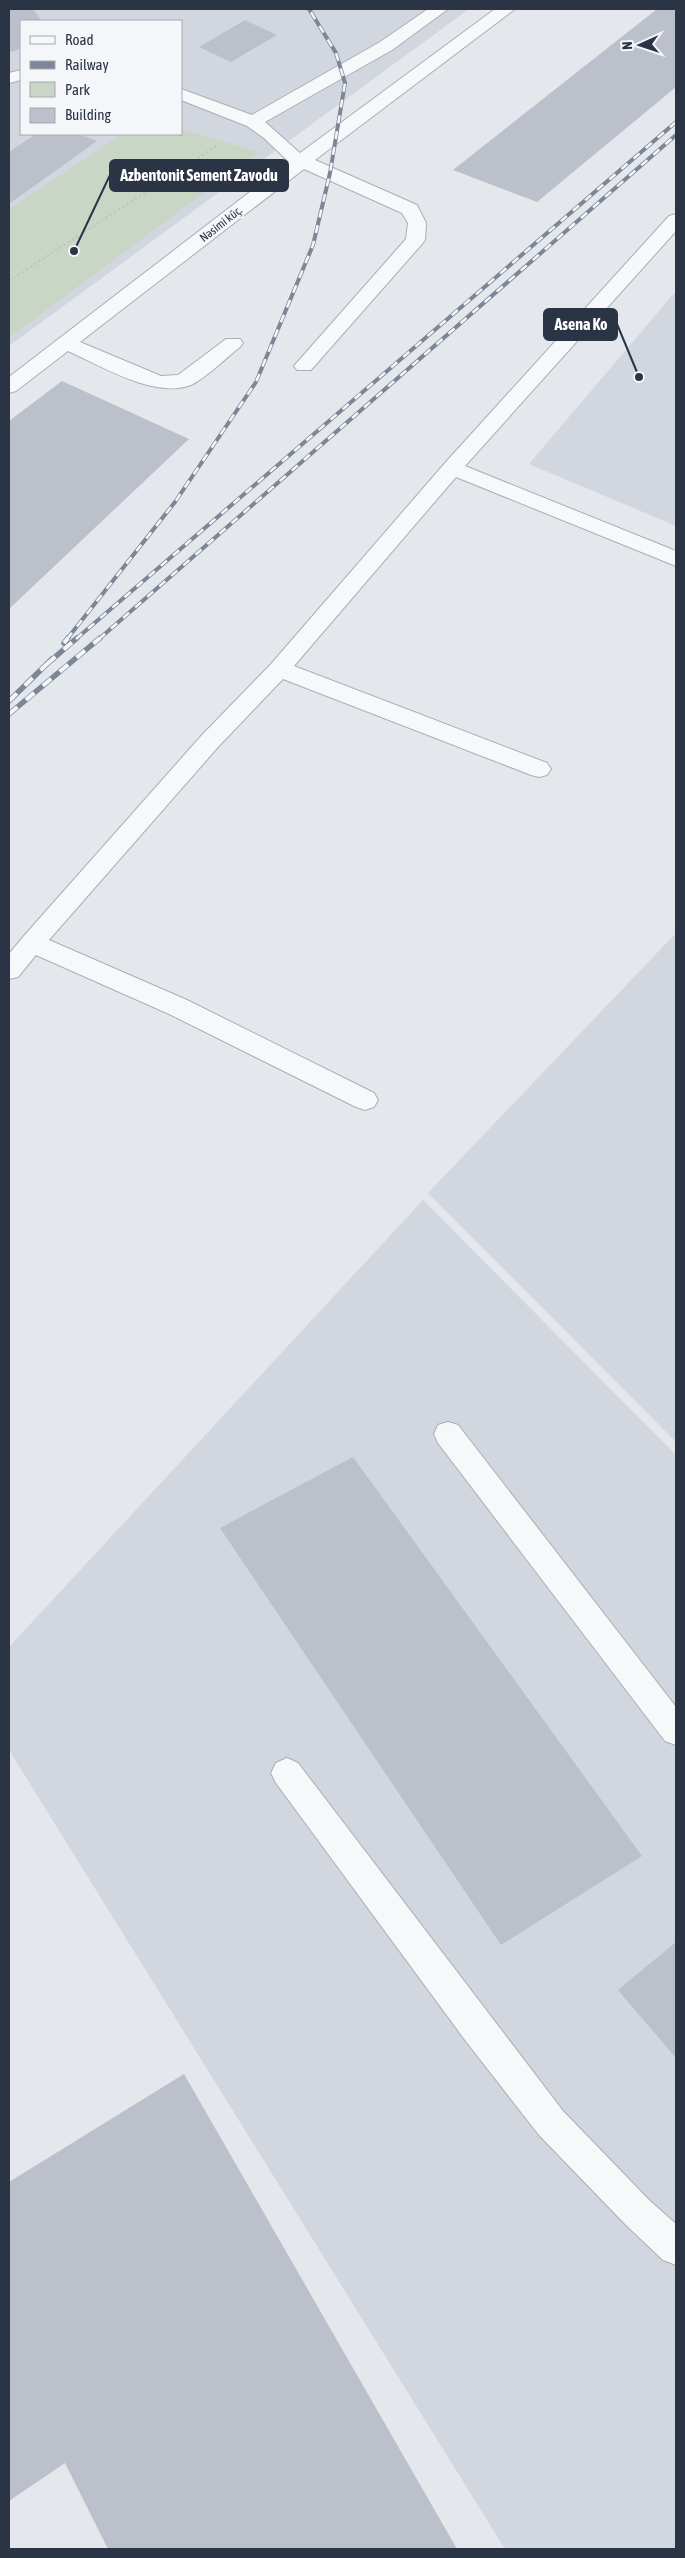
<svg xmlns="http://www.w3.org/2000/svg" width="685" height="2558" font-family="'Asap Condensed',sans-serif">
  <style>
    .built { fill: #d2d6de; fill-rule: evenodd }
    .green { fill: #c9d6c5 }
    .building { fill: #bbc0ca }
    .lines { fill: none; stroke-linecap: round; stroke-linejoin: round }
    .minor-casing { stroke: #a9aeb7; stroke-width: 2 }
    .path { stroke: #c2c5cb; stroke-width: 2.5; stroke-dasharray: 2.5 2.5; stroke-linecap: butt }
    .minor { fill: #f7f8fa; fill-rule: evenodd }
    .rail-far1-casing { stroke: #7d8696; stroke-width: 4 }
    .rail-casing { stroke: #7d8696; stroke-width: 5.5 }
    .rail-far1 { stroke: #f4f6f9; stroke-width: 2.5; stroke-dasharray: 8; stroke-linecap: butt }
    .rail { stroke: #f4f6f9; stroke-width: 4; stroke-dasharray: 11; stroke-linecap: butt }
    .labels { text-anchor: middle; stroke-width: 4; stroke-linejoin: round; paint-order: stroke }
    .far-street-label { font-size: 12px; fill: #2b3445; stroke: #f4f6f9 }
    .leader { fill: none; stroke: #2b3445; stroke-width: 2 }
    .callout-dot { fill: #2b3445; stroke: #f4f6f9; stroke-width: 2 }
    .callout { fill: #2b3445; stroke: #2b3445; stroke-width: 2 }
    .callout-label { font-size: 16px; text-anchor: middle; font-weight: bold; fill: #fff }
  </style>
  <rect width="100%" height="100%" fill="#e4e7ec"/>
  <!-- built -->
  <path class="built" d="M9 9H469L9 346ZM21 21H181V134H21Z
    M676 291V526L529 464Z
    M676 933V1442L428 1193Z
    M423 1200 676 1455V2549H505L9 1750V1647Z"/>
  <!-- green -->
  <path class="green" d="M181 129 259 152 9 338V209L123 134H181Z"/>
  <!-- building -->
  <path class="building" d="M9 9H33L42 21H21V49L9 52Z
    M657 9H676V87L537 202 453 170Z
    M245 20 277 35 231 62 199 47Z
    M36 134H78L97 141 9 204V152Z
    M62 381 189 439 9 609V421Z
    M353 1457 642 1856 501 1945 220 1528Z
    M676 1942V2058L618 1990Z
    M184 2074 457 2549H108L65 2463 9 2501V2182Z"/>
  <g class="lines">
    <defs>
      <path id="minor" d="M428 9H448L392 50 265 122 300 153 495 9H515L315 160 417 205 426 223 425 240 422 244 311 370H297L294 366 406 239 408 223 402 213 304 169 80 342 161 376 178 375 226 339H240L243 343 240 347C226 358 206 378 191 385 155 399 101 366 68 351L16 391 9 393V377L289 162 264 138 247 126 181 100V89L252 115 380 42Z
        M21 70V80L9 83V73Z
        M676 214V231L465 466 676 551V566L456 477 294 666 547 763 551 769 547 775 539 777 531 775 283 679 218 747 49 940 187 1000 374 1093 378 1100 374 1107 365 1110 356 1107 169 1014 36 955 18 977 9 979V954L23 937 202 735 271 664 445 463 669 216Z
        M448 1422 458 1425 676 1707V1745L665 1741 438 1443 434 1434 438 1425Z
        M287 1758 298 1763 563 2111 650 2201 676 2224V2265L663 2260 626 2225 539 2135 465 2040 276 1783 271 1773 276 1763Z"/>
    </defs>
    <!-- minor casing -->
    <use href="#minor" class="minor-casing"/>
    <!-- path -->
    <path class="path" d="M9 281 218 145"/>
    <!-- minor -->
    <use href="#minor" class="minor"/>
    <defs>
      <path id="rail-far1" d="M67 639 175 502 256 382 313 245 330 173 345 83 336 53 309 9
        M76 639 676 122
        M99 639 676 135"/>
      <path id="rail" d="M64 643 68 638
        M47 664 77 638
        M9 701 52 659
        M9 714 100 638"/>
    </defs>
    <!-- rail-far1 casing -->
    <use href="#rail-far1" class="rail-far1-casing"/>
    <!-- rail casing -->
    <use href="#rail" class="rail-casing"/>
    <!-- rail-far1 -->
    <use href="#rail-far1" class="rail-far1"/>
    <!-- rail -->
    <use href="#rail" class="rail"/>
  </g>
  <g class="labels">
    <!-- far-street labels -->
    <g class="far-street-label">
      <text transform="translate(221 224) rotate(-38)" y="4">Nəsimi küç.</text>
    </g>
  </g>
  <!-- callouts -->
  <path class="leader" d="M74 251L110 175M639 377L617 324"/>
  <g class="callout-dot">
    <circle cx="74" cy="251" r="5"/>
    <circle cx="639" cy="377" r="5"/>
  </g>
  <g class="callout">
    <rect x="110" y="160" width="178" height="31" rx="5"/>
    <rect x="544" y="309" width="73" height="31" rx="5"/>
  </g>
  <g class="callout-label">
    <text x="199" y="181">Azbentonit Sement Zavodu</text>
    <text x="581" y="330">Asena Ko</text>
  </g>
  <!-- border -->
  <rect width="685" height="2558" fill="none" stroke="#2b3445" stroke-width="20"/>
  <!-- legend -->
  <rect x="20" y="20" width="162" height="115" fill="#f4f6f9" stroke="#a4a8b1"/>
  <rect x="30" y="36" width="25" height="8" fill="#f7f8fa" stroke="#a4a8b1"/>
  <text x="65" y="45" font-size="15" fill="#2b3445">Road</text>
  <rect x="30" y="61" width="25" height="8" fill="#7d8696" stroke="#a4a8b1"/>
  <text x="65" y="70" font-size="15" fill="#2b3445">Railway</text>
  <rect x="30" y="82" width="25" height="15" fill="#c9d6c5" stroke="#a4a8b1"/>
  <text x="65" y="95" font-size="15" fill="#2b3445">Park</text>
  <rect x="30" y="108" width="25" height="15" fill="#bbc0ca" stroke="#a4a8b1"/>
  <text x="65" y="120" font-size="15" fill="#2b3445">Building</text>
  <!-- north arrow -->
  <g transform="translate(640 45) rotate(267)" stroke="#f4f6f9" stroke-width="4" paint-order="stroke">
  <path d="M0-4L9 19L0 12L-9 19Z" fill="#2b3445"/>
  <text y="-8" font-size="14" font-weight="bold" text-anchor="middle" fill="#2b3445">N</text>
  </g>
</svg>
